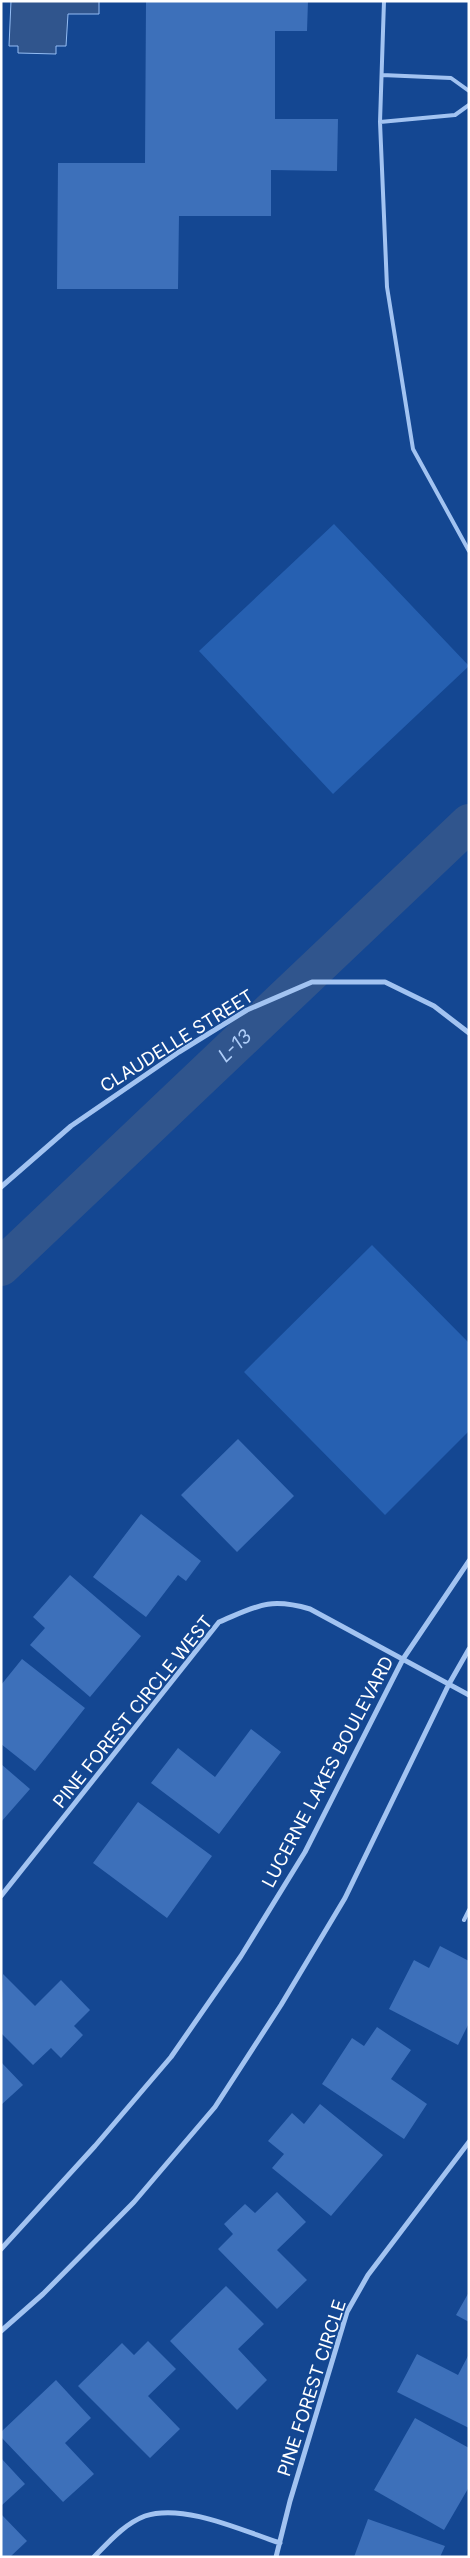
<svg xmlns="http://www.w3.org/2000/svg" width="470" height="2558" font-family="Inter,sans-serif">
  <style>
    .green { fill: #2660b1 }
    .water { fill: #30558d; stroke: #94bdf4 }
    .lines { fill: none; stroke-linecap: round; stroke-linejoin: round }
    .canal { stroke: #30558d; stroke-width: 38 }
    .building { fill: #3d70ba }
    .service { stroke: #a2c3f1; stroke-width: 4 }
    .minor { stroke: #a2c3f1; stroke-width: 5 }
    .labels { text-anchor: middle; stroke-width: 4; stroke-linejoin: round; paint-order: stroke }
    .street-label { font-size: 18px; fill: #fff; stroke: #144792 }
    .water-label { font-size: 19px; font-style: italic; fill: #aecdf8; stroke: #144792 }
  </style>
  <rect width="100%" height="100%" fill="#144792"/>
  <!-- green -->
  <path class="green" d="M334 524 469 666 333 794 199 651Z
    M372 1245 469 1343V1431L385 1515 244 1372Z"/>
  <!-- water -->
  <path class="water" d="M11 1H99V14H68L66 46H56V54L18 53V46H9Z"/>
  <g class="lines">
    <!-- canal -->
    <path class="canal" id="s1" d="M1 1267 469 823"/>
  </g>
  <!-- building -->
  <path class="building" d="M146 1H308L307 31H275V119H338L337 171 271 170V216H179L178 289H57L58 163H145Z
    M238 1439 294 1496 237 1552 181 1495Z
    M141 1514 201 1561 186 1581 178 1575 146 1617 93 1577Z
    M70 1575 141 1636 90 1697 30 1645 45 1628 33 1617Z
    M22 1659 85 1708 35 1771 1 1744V1685Z
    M251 1729 281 1752 219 1834 151 1783 178 1748 215 1777Z
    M1 1764 30 1789 1 1822Z
    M138 1802 212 1856 167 1918 93 1863Z
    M440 1946 469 1961V2023L458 2045 389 2009 414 1960 429 1968Z
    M3 1974 35 2006 61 1980 90 2010 74 2026 83 2035 61 2058 51 2048 33 2065 1 2033Z
    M377 2027 411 2050 391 2079 427 2104 404 2139 322 2084 352 2038 364 2046Z
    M1 2062 23 2085 1 2105Z
    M320 2104 383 2155 331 2216 272 2168 284 2154 268 2141 292 2113 304 2124Z
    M277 2192 306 2222 277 2250 307 2280 277 2309 218 2249 233 2234 224 2224 245 2204 255 2213Z
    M226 2286 264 2324 238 2349 267 2380 237 2410 170 2341Z
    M469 2292V2322L456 2315Z
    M148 2341 176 2369 148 2396 180 2429 150 2458 78 2386 122 2343 134 2355Z
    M417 2354 458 2375 469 2354V2428L397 2392Z
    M56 2380 91 2418 65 2443 94 2474 63 2502 1 2437V2432Z
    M415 2418 469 2448V2487L444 2530 374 2490Z
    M1 2458 25 2484 1 2506Z
    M1 2514 27 2541 10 2557H1Z
    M368 2519 445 2546 440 2557H354Z"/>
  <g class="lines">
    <!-- service -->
    <path class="service" d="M384 1 380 122 387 287 413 449 469 551
      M382 75 451 78 469 91
      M380 122 455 115 469 105
      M464 1920 469 1910"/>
    <!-- minor -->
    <path class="minor" d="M1 1187 71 1126 179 1052 247 1010 312 982H385L434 1006 469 1033
      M1 1896 219 1622C257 1606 269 1597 310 1609L469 1695
      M1 2249 95 2146 171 2057 241 1956 305 1852 403 1659 469 1561
      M1 2331 43 2294 134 2202 215 2107 281 2005 345 1898 449 1684 469 1649
      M94 2557C109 2542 124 2524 145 2516 184 2503 243 2531 280 2543
      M276 2557 290 2501 347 2312 368 2275 469 2142"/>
  </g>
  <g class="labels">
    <!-- street labels -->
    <g class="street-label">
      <text transform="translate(177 1041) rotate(-32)" y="6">CLAUDELLE STREET</text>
      <text transform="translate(133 1712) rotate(-51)" y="6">PINE FOREST CIRCLE WEST</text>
      <text transform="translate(328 1772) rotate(-62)" y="6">LUCERNE LAKES BOULEVARD</text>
      <text transform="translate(312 2388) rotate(-72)" y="6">PINE FOREST CIRCLE</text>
    </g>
    <!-- water labels -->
    <g class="water-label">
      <text dy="7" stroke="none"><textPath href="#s1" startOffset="322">L-13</textPath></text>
    </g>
  </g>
  <!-- border -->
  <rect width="470" height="2558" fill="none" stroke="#ffffff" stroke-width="5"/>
</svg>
